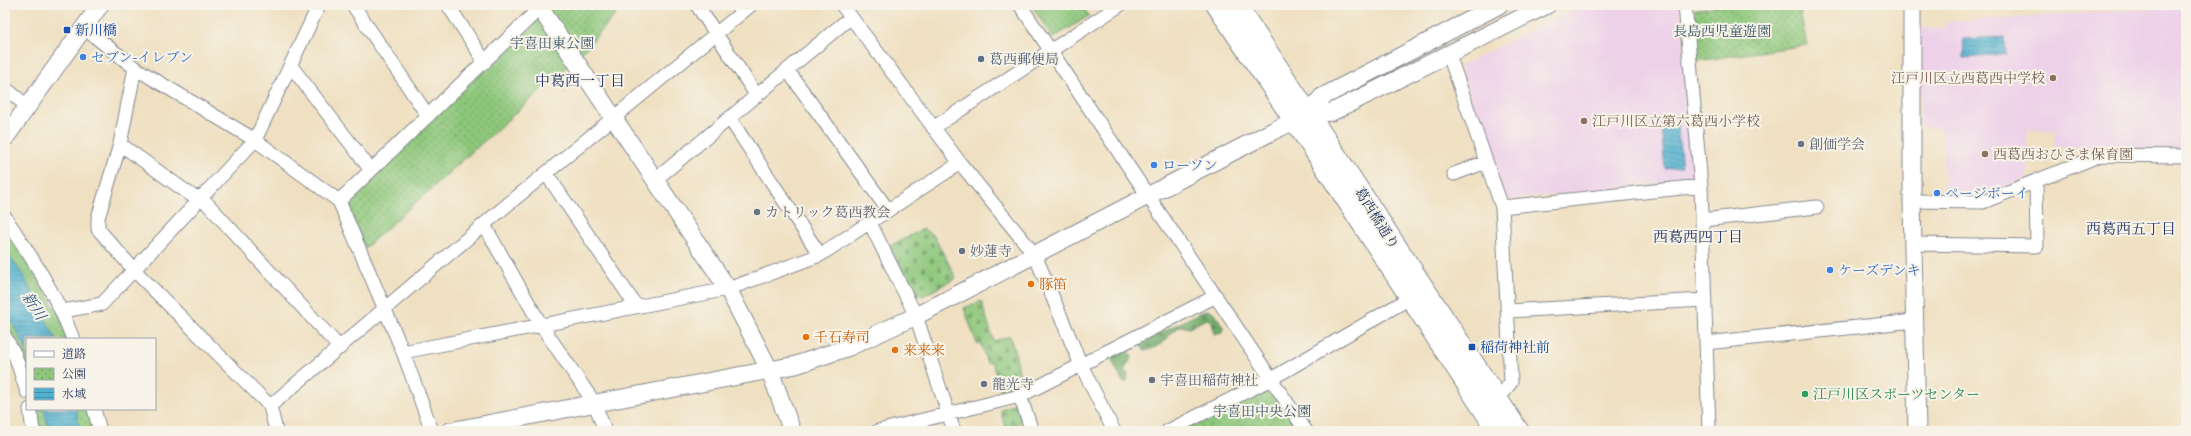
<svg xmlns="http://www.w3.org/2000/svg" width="2191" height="436" font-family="'Old Standard TT','Noto Serif JP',serif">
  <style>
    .built { fill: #edd1e9 }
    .forest { fill: url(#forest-firs); stroke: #466e64 }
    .cemetery { fill: url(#cemetery-stones); stroke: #547b6c }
    .park { fill: url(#park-dots); stroke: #547b6c }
    .water { fill: url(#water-rules); stroke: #367096 }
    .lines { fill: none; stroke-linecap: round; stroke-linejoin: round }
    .minor-casing { stroke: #858890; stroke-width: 15 }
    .tertiary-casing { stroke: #858890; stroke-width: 19 }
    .primary-casing { stroke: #858890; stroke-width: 23 }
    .minor { stroke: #fff; stroke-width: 13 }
    .tertiary { stroke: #fff; stroke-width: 17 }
    .primary { stroke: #fff; stroke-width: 21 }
    .transit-dot { fill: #1a4fb4; stroke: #f7f3e8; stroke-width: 1.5 }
    .shop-dot { fill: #3f7fe0; stroke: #f7f3e8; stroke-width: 1.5 }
    .service-dot { fill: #5c6f8a; stroke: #f7f3e8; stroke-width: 1.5 }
    .education-dot { fill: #8d6e63; stroke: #f7f3e8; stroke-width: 1.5 }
    .worship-dot { fill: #6b7280; stroke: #f7f3e8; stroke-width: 1.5 }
    .food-dot { fill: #e8710a; stroke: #f7f3e8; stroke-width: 1.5 }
    .leisure-dot { fill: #2e9e5b; stroke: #f7f3e8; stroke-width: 1.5 }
    .labels { text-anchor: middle; stroke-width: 4; stroke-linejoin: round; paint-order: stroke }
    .transit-label { font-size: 14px; fill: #164399; stroke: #f7f3e8; text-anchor: start }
    .park-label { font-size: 14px; fill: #385565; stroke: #f7f3e8 }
    .shop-label { font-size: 14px; fill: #366cbe; stroke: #f7f3e8; text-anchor: start }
    .service-label { font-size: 14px; fill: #4e5e75; stroke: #f7f3e8; text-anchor: start }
    .education-label { font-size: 14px; fill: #785e54; stroke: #f7f3e8; text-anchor: start }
    .worship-label { font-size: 14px; fill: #5b616d; stroke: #f7f3e8; text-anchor: start }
    .street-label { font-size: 14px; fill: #1b2f5e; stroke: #f7f3e8 }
    .food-label { font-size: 14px; fill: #c56008; stroke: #f7f3e8; text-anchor: start }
    .leisure-label { font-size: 14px; fill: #27864d; stroke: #f7f3e8; text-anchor: start }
    .neighbourhood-label { font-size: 15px; fill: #1b2f5e; stroke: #f7f3e8 }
    .water-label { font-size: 15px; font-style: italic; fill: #2b5680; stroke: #f7f3e8 }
  </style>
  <defs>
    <pattern id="forest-firs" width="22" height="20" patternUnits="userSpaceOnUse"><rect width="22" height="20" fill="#72ac6b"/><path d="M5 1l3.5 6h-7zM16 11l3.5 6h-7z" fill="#5d8c5b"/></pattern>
    <pattern id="cemetery-stones" width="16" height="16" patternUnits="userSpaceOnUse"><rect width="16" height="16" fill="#8ec77b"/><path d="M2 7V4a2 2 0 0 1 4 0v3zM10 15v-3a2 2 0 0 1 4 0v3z" fill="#73a268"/></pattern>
    <pattern id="park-dots" width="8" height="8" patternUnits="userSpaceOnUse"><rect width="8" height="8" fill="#8ec77b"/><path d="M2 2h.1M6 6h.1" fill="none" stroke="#73a268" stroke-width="1.8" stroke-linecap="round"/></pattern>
    <pattern id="water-rules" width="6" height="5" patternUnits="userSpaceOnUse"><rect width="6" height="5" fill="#50b1cf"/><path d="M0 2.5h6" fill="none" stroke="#4290ab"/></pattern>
  </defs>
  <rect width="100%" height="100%" fill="#f7f3e8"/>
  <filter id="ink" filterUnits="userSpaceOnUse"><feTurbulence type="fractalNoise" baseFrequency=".025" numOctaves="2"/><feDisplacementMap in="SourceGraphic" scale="8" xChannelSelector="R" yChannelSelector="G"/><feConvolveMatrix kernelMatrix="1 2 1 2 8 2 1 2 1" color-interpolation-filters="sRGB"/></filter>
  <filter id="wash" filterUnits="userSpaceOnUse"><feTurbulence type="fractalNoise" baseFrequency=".012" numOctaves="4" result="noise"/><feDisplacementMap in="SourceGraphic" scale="16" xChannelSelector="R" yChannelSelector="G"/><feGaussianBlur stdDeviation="0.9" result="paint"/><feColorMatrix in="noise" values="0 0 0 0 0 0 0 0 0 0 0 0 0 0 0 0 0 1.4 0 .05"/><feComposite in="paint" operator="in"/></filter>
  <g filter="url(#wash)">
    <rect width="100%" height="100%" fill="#efe0c1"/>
    <!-- built -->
    <path class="built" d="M1581 5H1680L1695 176 1690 180 1507 200 1503 197 1460 66Z
      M2161 5H2186V150L2055 146 2056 130H2027V178L1981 196H1944L1942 128H1920V28H1946L1945 22 2161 8Z"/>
    <!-- forest -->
    <path class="forest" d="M1206 310 1214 312 1224 328 1222 332 1214 334 1210 320 1206 319 1189 328 1181 326 1170 333C1168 342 1153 349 1145 351L1140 345 1141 342Z
      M1127 349 1132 357 1124 370 1128 374 1127 381 1124 383 1120 377 1112 360 1113 356Z"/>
    <!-- cemetery -->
    <path class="cemetery" d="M923 229 934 236 956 278 923 296 914 293 890 246Z
      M981 301 994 341 1010 336 1017 360 1021 385 1001 391 992 362 987 363 981 344H977L964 308Z
      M1014 404 1018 407 1022 422 1005 427 1000 409Z"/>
    <!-- park -->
    <path class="park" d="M552 5H624L579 56 365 248 349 208 352 195Z
      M1031 5H1082L1089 16 1053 38Z
      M1724 5H1799L1807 45 1697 61 1692 10Z
      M5 227 59 314 68 339H27V366L5 331Z
      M1269 385 1299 431H1177Z
      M36 409H90L96 431H40Z"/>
    <!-- water -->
    <path class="water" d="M2005 37 2006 54 1964 57 1963 39Z
      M1677 123 1682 167 1665 169 1661 124Z
      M5 249 24 277 56 339H27V350L5 310Z
      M44 409H76L80 431H49Z"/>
  </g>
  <g filter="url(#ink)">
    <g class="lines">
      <defs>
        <path id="minor" d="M353 5 428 116
          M448 5 485 62
          M697 5 757 96
          M842 5 960 163 1035 255 1081 365 1114 431
          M1020 5 1306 431
          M1685 5 1701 186 1709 431
          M84 28 135 68 255 140 339 201 403 352 432 431
          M1449 55 1502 207 1511 382 1498 400
          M291 66 371 170
          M135 68 120 144 98 218V229L135 271 270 406 276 431
          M788 71 888 210
          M5 88 27 106
          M730 119 820 255
          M933 128 1120 5
          M120 144 191 195 202 198 340 348
          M546 173 636 306
          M1454 174 1486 162
          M655 180 851 17
          M339 201 543 5
          M1912 201 1983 202 2101 155 2186 156
          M1502 207 1701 186
          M5 217C31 257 56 293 73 339
          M1703 220 1817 207
          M870 223 916 316 954 431
          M484 225 541 325 595 404 605 431
          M1913 244 2037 246 2036 181
          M63 311 102 304 255 140 319 5
          M1508 311 1704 300
          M5 337 15 355 27 392
          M1706 343 1914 321
          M403 352 728 289 820 255 960 163
          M1020 396 1032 431
          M270 406 501 210 751 5
          M30 409 33 431
          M94 409 100 431
          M878 431 1020 396 1216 296
          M1168 431 1271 379 1410 298"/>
        <path id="tertiary" d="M538 5 728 289 770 371 792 431
          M1912 5V201L1917 431
          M1308 114 1322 97 1499 5
          M5 138 100 5
          M450 431 796 365 849 347 916 316 1273 131 1308 114 1332 112 1547 5"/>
        <path id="primary" d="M1217 5 1310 143 1498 431
          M1236 5 1518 431"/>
      </defs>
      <!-- minor casing -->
      <use href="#minor" class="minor-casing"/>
      <!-- tertiary casing -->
      <use href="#tertiary" class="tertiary-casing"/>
      <!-- primary casing -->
      <use href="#primary" class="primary-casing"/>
      <!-- minor -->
      <use href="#minor" class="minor"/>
      <!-- tertiary -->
      <use href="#tertiary" class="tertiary"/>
      <!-- primary -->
      <use href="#primary" class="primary"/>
    </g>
  </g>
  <!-- markers -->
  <g class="transit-dot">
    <rect x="63" y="26" width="8" height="8" rx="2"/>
    <rect x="1468" y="343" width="8" height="8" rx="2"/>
  </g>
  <g class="shop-dot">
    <circle cx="83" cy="57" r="4"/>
    <circle cx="1154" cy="165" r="4"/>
    <circle cx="1937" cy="193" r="4"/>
    <circle cx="1830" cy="270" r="4"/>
  </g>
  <circle class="service-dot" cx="981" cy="59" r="4"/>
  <g class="education-dot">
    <circle cx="2053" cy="78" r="4"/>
    <circle cx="1584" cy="121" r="4"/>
    <circle cx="1985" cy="154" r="4"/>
  </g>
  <g class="worship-dot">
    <circle cx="1801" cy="144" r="4"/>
    <circle cx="757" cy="212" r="4"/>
    <circle cx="962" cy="251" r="4"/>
    <circle cx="1152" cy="380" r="4"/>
    <circle cx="984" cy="384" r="4"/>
  </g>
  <g class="food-dot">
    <circle cx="1031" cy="284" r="4"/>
    <circle cx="806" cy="337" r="4"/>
    <circle cx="895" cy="350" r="4"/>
  </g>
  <circle class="leisure-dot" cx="1805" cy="394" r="4"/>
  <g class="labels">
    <!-- transit labels -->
    <g class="transit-label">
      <text x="75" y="35">新川橋</text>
      <text x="1480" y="352">稲荷神社前</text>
    </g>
    <!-- park labels -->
    <g class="park-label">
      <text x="1722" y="36">長島西児童遊園</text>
      <text x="552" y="48">宇喜田東公園</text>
      <text x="1262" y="416">宇喜田中央公園</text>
    </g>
    <!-- shop labels -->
    <g class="shop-label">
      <text x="91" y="62">セブン-イレブン</text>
      <text x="1162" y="170">ローソン</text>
      <text x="1945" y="198">ページボーイ</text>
      <text x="1838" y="275">ケーズデンキ</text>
    </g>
    <!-- service labels -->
    <g class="service-label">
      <text x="989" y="64">葛西郵便局</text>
    </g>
    <!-- education labels -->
    <g class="education-label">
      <text x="2045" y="83" text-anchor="end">江戸川区立西葛西中学校</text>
      <text x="1592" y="126">江戸川区立第六葛西小学校</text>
      <text x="1993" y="159">西葛西おひさま保育園</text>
    </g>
    <!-- worship labels -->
    <g class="worship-label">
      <text x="1809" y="149">創価学会</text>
      <text x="765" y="217">カトリック葛西教会</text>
      <text x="970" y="256">妙蓮寺</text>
      <text x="1160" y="385">宇喜田稲荷神社</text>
      <text x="992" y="389">龍光寺</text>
    </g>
    <!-- street labels -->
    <g class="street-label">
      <text transform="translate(1377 218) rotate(58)" y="5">葛西橋通り</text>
    </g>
    <!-- food labels -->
    <g class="food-label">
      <text x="1039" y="289">豚笛</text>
      <text x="814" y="342">千石寿司</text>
      <text x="903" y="355">来来来</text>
    </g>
    <!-- leisure labels -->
    <g class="leisure-label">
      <text x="1813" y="399">江戸川区スポーツセンター</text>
    </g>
    <!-- neighbourhood labels -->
    <g class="neighbourhood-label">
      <text x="580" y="86">中葛西一丁目</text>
      <text x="2131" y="234">西葛西五丁目</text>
      <text x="1698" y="242">西葛西四丁目</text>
    </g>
    <!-- water labels -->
    <g class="water-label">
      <text transform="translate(34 306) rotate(57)" y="5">新川</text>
    </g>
  </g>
  <!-- margin -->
  <rect width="2191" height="436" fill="none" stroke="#f7f3e8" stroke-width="20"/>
  <!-- legend -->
  <rect x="26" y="338" width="130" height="72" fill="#f7f3e8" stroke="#9fa5b1"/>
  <rect x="34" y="351" width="20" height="6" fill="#ffffff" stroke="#9fa5b1"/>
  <text x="62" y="358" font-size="12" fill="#1b2f5e">道路</text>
  <rect x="34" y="368" width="20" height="12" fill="url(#park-dots)" stroke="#9fa5b1"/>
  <text x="62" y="378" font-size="12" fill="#1b2f5e">公園</text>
  <rect x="34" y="388" width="20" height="12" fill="url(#water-rules)" stroke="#9fa5b1"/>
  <text x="62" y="398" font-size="12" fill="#1b2f5e">水域</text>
</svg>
